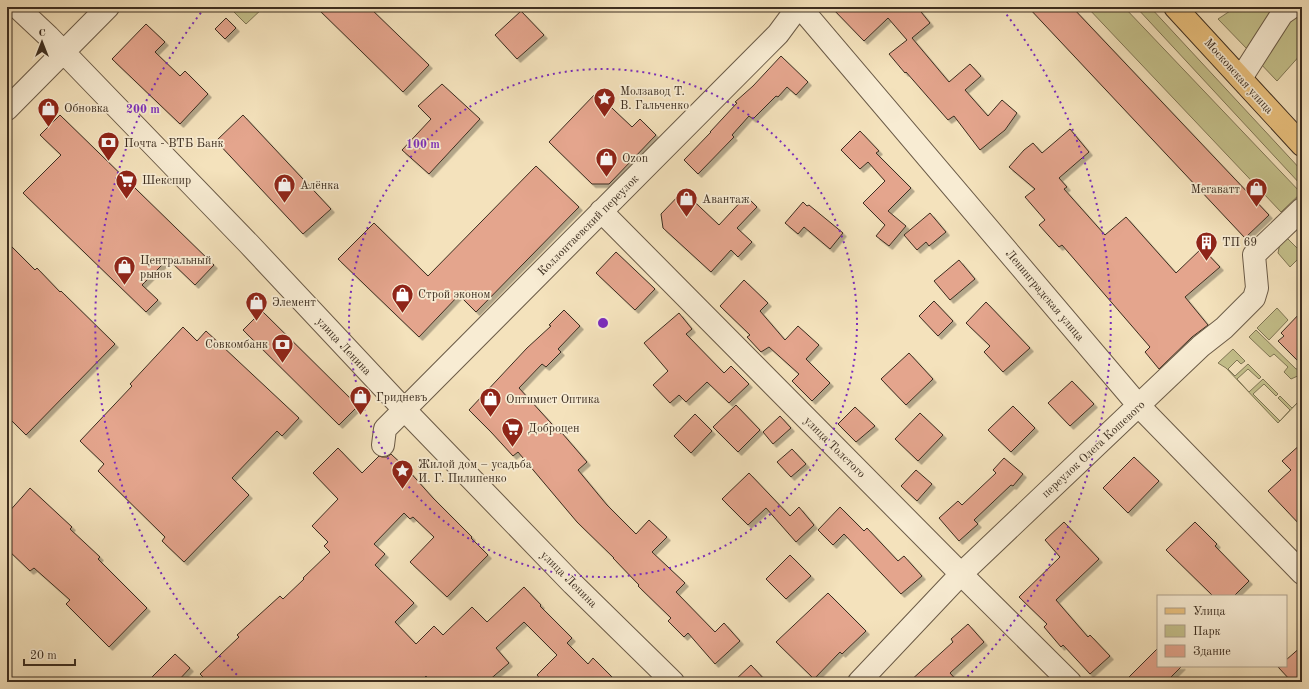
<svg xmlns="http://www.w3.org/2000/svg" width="1309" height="689" font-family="'Old Standard TT',serif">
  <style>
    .green { fill: #c4c08b; stroke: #807756 }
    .building { fill: #e4a58d; stroke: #3d2e20; filter: url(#shadow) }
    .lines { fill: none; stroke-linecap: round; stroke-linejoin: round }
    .minor-casing { stroke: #6b5b47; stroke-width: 24 }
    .major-casing { stroke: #3d2e20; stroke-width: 24 }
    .minor { stroke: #f8ecd3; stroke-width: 22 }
    .major { stroke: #eac17e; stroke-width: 22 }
    .ring { fill: none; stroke: #7b2cbf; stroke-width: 2; stroke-dasharray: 2 4 }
    .labels { text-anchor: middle; stroke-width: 3.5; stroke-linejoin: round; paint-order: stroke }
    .street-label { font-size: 12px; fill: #3d2e20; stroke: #f8ecd3 }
    .poi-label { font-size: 12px; fill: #3d2e20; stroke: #f8ecd3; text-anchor: start }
    .centre { fill: #7b2cbf; stroke: #f8ecd3; stroke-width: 2 }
    .ring-label { font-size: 12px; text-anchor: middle; font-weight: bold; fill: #7b2cbf; stroke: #f8ecd3; stroke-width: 3.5; stroke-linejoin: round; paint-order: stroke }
  </style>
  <defs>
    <filter id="shadow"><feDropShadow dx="3.5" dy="3.5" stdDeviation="0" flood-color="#0004"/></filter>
  </defs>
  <rect width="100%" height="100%" fill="#f4e2bc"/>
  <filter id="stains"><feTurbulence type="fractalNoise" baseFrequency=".005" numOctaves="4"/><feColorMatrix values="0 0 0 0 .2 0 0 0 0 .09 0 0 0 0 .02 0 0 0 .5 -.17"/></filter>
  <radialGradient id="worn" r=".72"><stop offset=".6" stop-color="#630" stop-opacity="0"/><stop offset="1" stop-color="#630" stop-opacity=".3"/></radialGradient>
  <!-- green -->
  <path class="green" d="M229 7H264L246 24Z
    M1087 7H1124L1301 193 1281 212Z
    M1136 7H1150L1302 171V186Z
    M1236 7H1281L1249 51 1218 19Z
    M1302 8V53L1277 81 1258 61 1288 18Z
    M1286 237 1302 253V255L1290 267 1278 253 1280 243Z
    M1277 308 1288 320 1269 340 1257 328Z
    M1256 330 1296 369H1302V374L1291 379 1284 372 1288 367 1274 354 1270 357 1249 337Z
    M1233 349 1245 361 1241 364 1237 360 1228 369 1235 376 1248 364 1261 377 1259 379 1248 369 1237 379 1249 392 1263 379 1278 394 1276 396 1264 384 1253 394 1280 421 1290 410 1278 398 1280 396 1292 408 1302 398 1278 423 1226 368 1218 363Z"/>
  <!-- building -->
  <path class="building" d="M316 7H369L429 65 403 92Z
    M831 7H917L930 23 912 38 949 82 970 64 981 76 965 90 988 116 1002 100 1017 113 1005 130 980 150 954 116 948 120 906 72 905 73 889 54 907 40 888 18 864 41Z
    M1028 7H1072L1269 215 1245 238Z
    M521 11 544 35 517 59 495 35Z
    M226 18 236 28 225 39 215 29Z
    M146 24 165 42 155 52 180 76 185 71 208 94 180 124 112 59Z
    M781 56 808 82 796 95 787 87 778 97 776 96 753 119 749 116 732 135 734 137 698 174 684 160 711 132H710L737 103 735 102 753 86Z
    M442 84 480 119 429 174 402 150 431 119 418 106Z
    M596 93 632 127 640 119 656 135 609 184H592L549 142Z
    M60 115 214 265 195 285 168 259 142 285 158 300 146 312 23 193 61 155 40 135Z
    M243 115 331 209 303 234 216 141Z
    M1070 129 1089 152 1059 178 1067 187 1064 189 1105 235 1126 217 1176 273 1202 248 1220 267 1185 297 1208 325 1192 337 1159 369 1145 352 1150 347 1062 245 1059 247 1039 225 1045 220 1025 197 1035 189 1009 167 1024 150 1033 143 1042 153Z
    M860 131 879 151 876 153 911 188 888 211 906 226 889 246 876 236 885 225 863 203 885 181 868 162 860 169 841 150Z
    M536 166 579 207 476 312 459 295 419 337 338 259 374 223 428 276Z
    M683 191 719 225 746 196 757 207 737 228 752 242 738 257 731 250 711 272 663 228 661 214Z
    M803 202 807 206 809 205 843 233 830 249 804 227 798 234 785 223Z
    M930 213 946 232 929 246 926 242 917 250 904 235Z
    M7 242 35 270 37 268 60 292 61 291 115 344 26 435 7 416Z
    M616 252 655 289 635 310 596 273Z
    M959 260 975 279 950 300 934 281Z
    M744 280 768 303 760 311 785 340 798 326 819 345 806 359 830 383 812 401 792 381 799 374 769 347 761 352 747 337 750 335 720 306Z
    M934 301 953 321 938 336 919 316Z
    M986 302 1030 348 1003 372 984 352 990 346 966 323Z
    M564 310 580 326 558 349 561 352 546 367 542 364 519 388 561 434 562 433 587 462 578 470 607 505 636 534 649 520 667 537 652 552 685 583 676 592 715 632 724 623 740 641 715 664 688 633 684 637 668 621 671 618 638 586 639 585 613 558H614L577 522 518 452 513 456 491 432 469 410 527 348 551 326 549 325Z
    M262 311 358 406 339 425 243 330Z
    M1302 311V365L1278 341 1284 336 1281 333Z
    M679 313 692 329 686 334 724 373 731 366 749 384 729 403 707 382 686 402 679 395 670 403 653 385 668 371 644 343Z
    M183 327 197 341 206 331 299 418 282 436 277 431 232 478 249 495 184 562 162 541 165 537 98 471 104 464 80 441 132 386 130 384Z
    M909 353 933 379 906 405 881 379Z
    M1072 381 1094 404 1070 426 1048 403Z
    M736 405 760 430 738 452 713 427Z
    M1013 406 1035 428 1011 452 988 430Z
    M855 407 875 426 856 442 838 424Z
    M920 413 943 435 918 461 895 439Z
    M695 414 712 431 691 453 674 436Z
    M780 416 791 428 773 444 763 432Z
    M1302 443V527L1268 491 1291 470 1282 461Z
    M338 448 362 473 379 456 382 457H387L391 454 408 470 433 498 472 537 471 538 488 555 447 597 410 562 434 537 413 517 410 519 404 513 374 544 385 554 375 565 414 603 395 622 416 644 434 626 443 635 472 607 487 622 524 587 541 605 540 606 572 638 567 643 588 664 593 658 617 682H543L537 675 557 655 524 622 496 648 509 663 487 682H431L426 676 420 682H208L200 674 239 637 237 635 280 596 283 599 304 579 303 578 330 552 324 546 328 542 312 526 338 499 313 473Z
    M792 449 806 464 791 477 777 462Z
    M1134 457 1159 481 1128 513 1103 488Z
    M1004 458 1023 474 1013 486 1011 485 974 520 978 524 959 541 939 518 958 501 962 505 996 473 993 470Z
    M916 470 932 484 917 501 901 486Z
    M749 473 790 516 799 507 814 525 796 542 766 508 748 525 722 499Z
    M30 488 72 527 70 529 100 557 98 559 147 608 109 647 66 604 70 600 34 568 30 571 7 549V514Z
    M840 507 864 531 867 528 898 561 904 556 922 576 901 594 844 534 833 545 818 530Z
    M1064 522 1099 559 1056 600 1088 637 1090 635 1110 656 1090 674 1063 645 1061 647 1044 627 1047 624 1019 597 1060 557 1045 540Z
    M1195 522 1217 544 1215 546 1249 581 1234 596H1213L1166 550Z
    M790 555 811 576 786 599 766 579Z
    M828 593 866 631 842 654 840 652 814 679 776 642Z
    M968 624 984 642 950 673 958 682H909L953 642 951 639Z
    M1302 646V682H1292L1278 667 1286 666V660Z
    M1158 648V666H1182L1166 682H1124Z
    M175 654 190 668 177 682H147Z
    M751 665 767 682H733Z"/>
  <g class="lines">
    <defs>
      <path id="minor" d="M17 7 48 36 249 244 398 403 573 584 673 682
        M800 7 1139 406 1302 573
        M1241 78 1282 14 1292 7
        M7 109 108 7
        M601 211 961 574 1070 682
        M383 445 385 429 778 34 798 7
        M859 682 961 574 1201 346 1224 328 1254 298 1257 288 1254 255 1302 209"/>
      <path id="major" d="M1175 7 1302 145"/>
    </defs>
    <!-- minor casing -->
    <use href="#minor" class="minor-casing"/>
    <!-- major casing -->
    <use href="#major" class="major-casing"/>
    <!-- minor -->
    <use href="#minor" class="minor"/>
    <!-- major -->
    <use href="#major" class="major"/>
  </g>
  <!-- distance rings -->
  <g class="ring">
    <circle cx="603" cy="323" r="254"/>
    <path d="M241 679A508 508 0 0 1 203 10M1003 10A508 508 0 0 1 965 679"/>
  </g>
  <!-- icons -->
  <defs>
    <symbol id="sight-pin" viewBox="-11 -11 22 30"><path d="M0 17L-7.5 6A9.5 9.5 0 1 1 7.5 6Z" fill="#8f2418" stroke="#f8ecd3"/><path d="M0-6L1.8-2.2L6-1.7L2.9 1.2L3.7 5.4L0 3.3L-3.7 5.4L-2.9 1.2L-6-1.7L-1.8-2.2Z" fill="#fff"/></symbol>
    <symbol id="shop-pin" viewBox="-11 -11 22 30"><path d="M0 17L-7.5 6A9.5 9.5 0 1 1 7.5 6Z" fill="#8f2418" stroke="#f8ecd3"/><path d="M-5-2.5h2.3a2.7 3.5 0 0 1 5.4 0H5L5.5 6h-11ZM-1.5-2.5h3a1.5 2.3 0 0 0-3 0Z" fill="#fff"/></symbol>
    <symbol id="bank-pin" viewBox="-11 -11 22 30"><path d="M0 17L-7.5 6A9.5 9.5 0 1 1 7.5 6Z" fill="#8f2418" stroke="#f8ecd3"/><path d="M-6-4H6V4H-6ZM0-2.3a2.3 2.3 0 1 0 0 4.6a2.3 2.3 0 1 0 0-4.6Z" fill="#fff"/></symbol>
    <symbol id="supermarket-pin" viewBox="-11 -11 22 30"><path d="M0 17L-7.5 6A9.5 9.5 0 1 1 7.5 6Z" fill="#8f2418" stroke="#f8ecd3"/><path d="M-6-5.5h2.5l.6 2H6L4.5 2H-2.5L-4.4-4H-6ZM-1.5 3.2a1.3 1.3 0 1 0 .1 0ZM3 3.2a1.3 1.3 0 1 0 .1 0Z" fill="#fff"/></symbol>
    <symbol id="building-pin" viewBox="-11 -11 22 30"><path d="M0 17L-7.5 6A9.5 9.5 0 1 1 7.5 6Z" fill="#8f2418" stroke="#f8ecd3"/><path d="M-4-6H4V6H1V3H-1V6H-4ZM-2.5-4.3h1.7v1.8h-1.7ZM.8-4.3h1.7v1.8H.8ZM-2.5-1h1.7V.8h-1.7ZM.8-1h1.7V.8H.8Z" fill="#fff"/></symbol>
  </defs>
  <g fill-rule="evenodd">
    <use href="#sight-pin" x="592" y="86" width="25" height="34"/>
    <use href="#shop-pin" x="36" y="96" width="25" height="34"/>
    <use href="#bank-pin" x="96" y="130" width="25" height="34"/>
    <use href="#shop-pin" x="594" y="146" width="25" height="34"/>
    <use href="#supermarket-pin" x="114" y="168" width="25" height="34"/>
    <use href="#shop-pin" x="272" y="172" width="25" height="34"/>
    <use href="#shop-pin" x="1244" y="176" width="25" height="34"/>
    <use href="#shop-pin" x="674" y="186" width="25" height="34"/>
    <use href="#building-pin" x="1194" y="230" width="25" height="34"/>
    <use href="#shop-pin" x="112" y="254" width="25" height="34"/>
    <use href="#shop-pin" x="390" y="282" width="25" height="34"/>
    <use href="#shop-pin" x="244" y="290" width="25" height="34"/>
    <use href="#bank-pin" x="270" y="332" width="25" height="34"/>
    <use href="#shop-pin" x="348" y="384" width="25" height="34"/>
    <use href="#shop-pin" x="478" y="386" width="25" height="34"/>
    <use href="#supermarket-pin" x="500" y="416" width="25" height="34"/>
    <use href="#sight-pin" x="390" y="458" width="25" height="34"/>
  </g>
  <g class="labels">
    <!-- street labels -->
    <g class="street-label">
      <text transform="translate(1239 76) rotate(48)" y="4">Московская улица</text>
      <text transform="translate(588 225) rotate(-45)" y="4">Коллонтаевский переулок</text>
      <text transform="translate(1045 295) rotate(50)" y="4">Ленинградская улица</text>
      <text transform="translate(344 346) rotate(47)" y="4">улица Ленина</text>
      <text transform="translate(835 447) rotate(45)" y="4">улица Толстого</text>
      <text transform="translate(1093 449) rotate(-43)" y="4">переулок Олега Кошевого</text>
      <text transform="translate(569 579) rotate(45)" y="4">улица Ленина</text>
    </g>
    <!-- poi labels -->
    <g class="poi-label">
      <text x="620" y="95">Молзавод Т.<tspan x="620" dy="14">В. Гальченко</tspan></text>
      <text x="64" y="112">Обновка</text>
      <text x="124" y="147">Почта - ВТБ Банк</text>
      <text x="622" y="162">Ozon</text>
      <text x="142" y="184">Шекспир</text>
      <text x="300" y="189">Алёнка</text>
      <text x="1240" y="193" text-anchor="end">Мегаватт</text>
      <text x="702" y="203">Авантаж</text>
      <text x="1222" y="246">ТП 69</text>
      <text x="140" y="264">Центральный<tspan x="140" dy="14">рынок</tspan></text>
      <text x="418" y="298">Строй эконом</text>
      <text x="272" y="306">Элемент</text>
      <text x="268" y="348" text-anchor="end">Совкомбанк</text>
      <text x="376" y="401">Гридневъ</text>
      <text x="506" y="403">Оптимист Оптика</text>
      <text x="528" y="432">Доброцен</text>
      <text x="418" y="468">Жилой дом – усадьба<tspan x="418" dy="14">И. Г. Пилипенко</tspan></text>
    </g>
  </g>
  <circle cx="603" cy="323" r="6" class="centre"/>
  <g class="ring-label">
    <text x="143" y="113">200 m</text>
    <text x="423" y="148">100 m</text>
  </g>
  <!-- margin -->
  <rect width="1309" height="689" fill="none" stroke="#f4e2bc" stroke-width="24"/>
  <rect x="8" y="8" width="1293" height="673" fill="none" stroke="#3d2e20" stroke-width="2"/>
  <rect x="12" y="12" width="1285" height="665" fill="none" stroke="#3d2e20"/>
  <!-- legend -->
  <rect x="1157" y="595" width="130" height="72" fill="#f8ecd3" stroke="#ada08b"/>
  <rect x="1165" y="608" width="20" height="6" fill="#eac17e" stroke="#ada08b"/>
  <text x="1193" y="615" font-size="12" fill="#3d2e20">Улица</text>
  <rect x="1165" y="625" width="20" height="12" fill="#c4c08b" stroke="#ada08b"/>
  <text x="1193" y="635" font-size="12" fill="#3d2e20">Парк</text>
  <rect x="1165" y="645" width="20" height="12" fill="#e4a58d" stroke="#ada08b"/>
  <text x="1193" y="655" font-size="12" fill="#3d2e20">Здание</text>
  <!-- north arrow -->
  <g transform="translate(42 42)" stroke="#f8ecd3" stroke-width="3" paint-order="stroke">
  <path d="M0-3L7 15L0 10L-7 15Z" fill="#3d2e20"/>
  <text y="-6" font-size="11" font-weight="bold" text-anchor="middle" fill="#3d2e20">С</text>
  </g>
  <!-- scale -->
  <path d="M24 659v6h51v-6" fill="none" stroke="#3d2e20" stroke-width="2"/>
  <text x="30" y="659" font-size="12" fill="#3d2e20" stroke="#f8ecd3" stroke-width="3" paint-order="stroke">20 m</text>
  <rect width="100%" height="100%" filter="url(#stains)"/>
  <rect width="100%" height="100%" fill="url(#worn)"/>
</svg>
